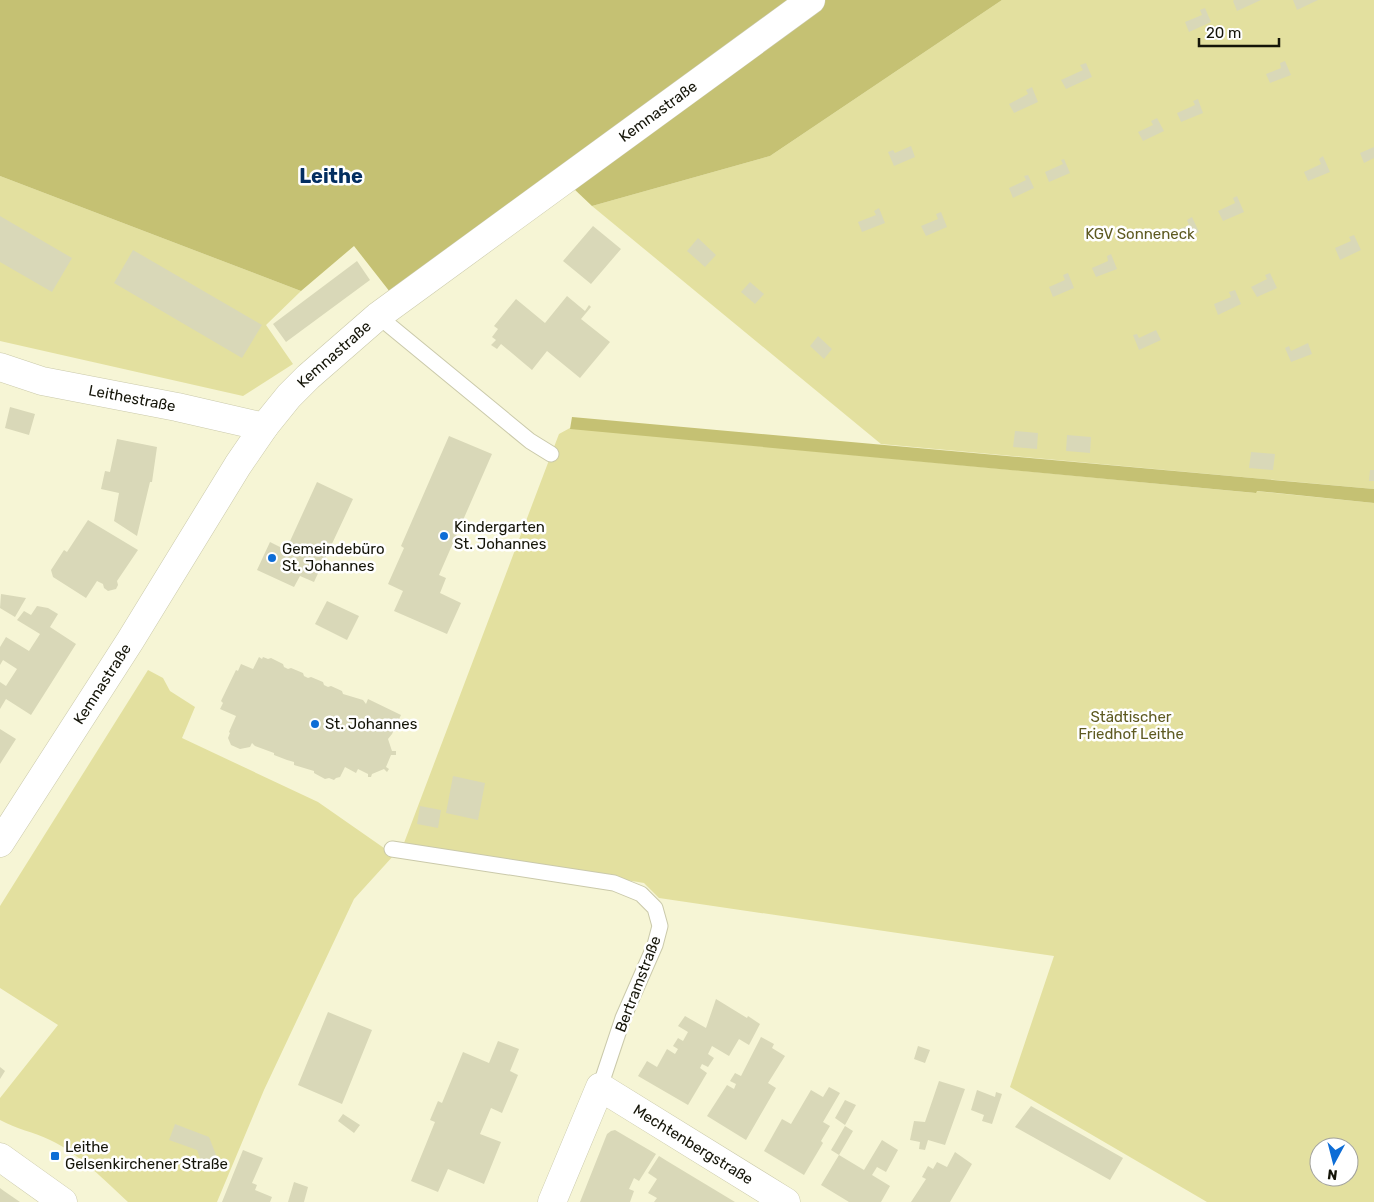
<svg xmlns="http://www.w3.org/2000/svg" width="1374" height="1202" font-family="Rubik,sans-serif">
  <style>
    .green { fill: #e3e09f; fill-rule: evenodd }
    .forest { fill: #c5c173 }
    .building { fill: #d9d8b8 }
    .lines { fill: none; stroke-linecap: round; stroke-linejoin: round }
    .lane-casing { stroke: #cac9aa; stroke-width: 17 }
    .street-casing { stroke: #cac9aa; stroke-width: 29 }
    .secondary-casing { stroke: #cac9aa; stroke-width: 29 }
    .lane { stroke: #fff; stroke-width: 15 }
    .street { stroke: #fff; stroke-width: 28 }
    .secondary { stroke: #fff; stroke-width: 28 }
    .poi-dot { fill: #0d6dd6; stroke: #fff; stroke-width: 2 }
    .labels { text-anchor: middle; stroke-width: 5; stroke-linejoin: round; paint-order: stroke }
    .street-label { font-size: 15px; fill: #151509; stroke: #fff }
    .park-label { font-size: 15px; fill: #5e5a21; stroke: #fff }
    .poi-label { font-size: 15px; fill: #151509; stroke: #fff; text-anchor: start }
    .district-label { font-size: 20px; font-weight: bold; fill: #032e60; stroke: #fff }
  </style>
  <rect width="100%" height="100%" fill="#f6f5d5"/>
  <!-- green -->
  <path class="green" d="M1002 0H1374V489L881 444 592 206 770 156Z
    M0 176 301 291 266 325 293 364 243 396 0 341Z
    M570 428 1255 493 1256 491 1374 503V1202H1207L1010 1087 1054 956 659 898 644 883 404 843 554 447 559 434ZM1319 1147H1349V1177H1319Z
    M148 670 163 678 170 691 195 707 182 738 318 802 394 855 354 899 264 1090 217 1202H128C104 1180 80 1154 50 1140 34 1132 16 1129 0 1120V1098L58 1025 0 988V906Z"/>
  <!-- forest -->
  <path class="forest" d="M0 0H1002L770 156 592 206 554 170 390 292 354 246 301 291 0 176Z
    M572 417 1374 489V503L1257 491 1256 493 570 429Z"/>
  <!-- building -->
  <path class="building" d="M1234 0H1261L1237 11 1233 1Z
    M1293 0H1318L1297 10Z
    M1205 8 1211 22 1189 32 1185 22 1202 15 1200 10Z
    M1285 61 1291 75 1270 83 1266 74 1281 68 1280 63Z
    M1086 63 1092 77 1066 89 1061 80 1083 70 1080 65Z
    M1032 87 1038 102 1014 113 1009 104 1028 94 1026 90Z
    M1198 99 1203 113 1181 122 1177 113 1195 105 1193 101Z
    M1157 118 1164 131 1143 141 1138 132 1153 125 1151 121Z
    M911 146 915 157 894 166 888 152 893 150 895 153Z
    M1374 147V158L1364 163 1360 153Z
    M1323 156 1330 172 1308 181 1304 172 1321 164 1319 159Z
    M1064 159 1070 173 1049 182 1045 172 1063 164 1061 160Z
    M1028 175 1034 188 1013 198 1009 188 1026 180 1024 176Z
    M1237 196 1244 212 1223 221 1218 211 1235 203 1233 198Z
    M879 208 885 223 862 232 858 222 876 215 874 211Z
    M941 212 947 227 926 236 921 226 938 219 936 214Z
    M0 216 72 258 52 292 0 262Z
    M1192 217 1199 232 1177 242 1173 232 1189 225 1187 220Z
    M593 226 621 249 591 284 563 261Z
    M1354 235 1361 250 1340 260 1335 248 1351 241 1349 237Z
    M698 238 716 255 705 267 687 251Z
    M133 250 262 325 242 358 114 283Z
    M1111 254 1117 269 1096 277 1092 268 1108 261 1107 256Z
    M357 261 370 280 286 342 273 324Z
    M1068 273 1074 288 1053 297 1049 287 1065 280 1063 275Z
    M1270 273 1277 288 1257 297 1251 287 1267 279 1265 275Z
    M750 282 764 294 755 304 741 292Z
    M1235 290 1241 304 1218 315 1214 304 1231 297 1229 292Z
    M567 296 585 311 589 305 591 307 581 319 610 342 580 378 547 351 532 370 501 344 497 349 491 345 496 340 492 337 498 329 494 326 516 299 545 323Z
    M1156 330 1161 340 1139 350 1133 335 1137 334 1139 338Z
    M818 336 832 349 824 359 810 346Z
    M1308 343 1312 354 1291 362 1285 348 1289 346 1291 351Z
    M10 407 35 414 29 435 5 428Z
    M1015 431 1038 433 1037 449 1013 447Z
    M1067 435 1091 437 1090 453 1066 451Z
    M449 436 492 454 439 575 446 578 440 593 461 603 447 634 394 611 403 591 388 584 404 548 401 546Z
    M117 439 157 447 152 482H150L137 536 114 521 119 493 101 489 105 471 110 472Z
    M1251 452 1275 454 1273 470 1249 468Z
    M1370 470H1374V481H1369Z
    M317 482 353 499 314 582 300 576 294 587 257 570 270 542 286 550Z
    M88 520 138 550 117 581 118 585 116 589 108 591 104 588 103 584 97 581 86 598 53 577 51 570 64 550 67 552Z
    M1 594 26 598 15 617 0 608Z
    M327 601 359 616 347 640 315 624Z
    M37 606 48 608 58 614 50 627 76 644 31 715 6 699 0 709V682L6 686 17 669 3 660 0 665V647L6 637 29 651 40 634 17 620 24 611 31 615Z
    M259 657 262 659 263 657 268 659 271 658 283 664 284 667 288 669 291 668 303 673 304 676 308 678 311 677 323 682 324 685 328 687 331 686 342 691 343 694 363 700 366 704 368 699 401 715 392 734 388 739 392 751H396V755H391L386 767 389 769 387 772 384 769 372 774 371 777H368V774L358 769 356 773 345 767 340 777 336 778 334 780 329 778 325 779 314 773V771L294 765V762L287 760 274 755V753L255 746 252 743 250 747 240 749 231 745 228 738 230 733 229 732 236 716 220 709 223 703 221 701 236 670 238 671 241 664 253 669Z
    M0 729 16 739 0 764Z
    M453 776 485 783 478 820 446 813Z
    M420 806 441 810 438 828 417 824Z
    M716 999 747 1018 748 1016 760 1024 749 1045 739 1039 729 1056 712 1046 708 1054 714 1058 708 1067 702 1064 700 1068 707 1073 688 1105 638 1076 647 1061 657 1067 667 1049 675 1054 678 1049 673 1046 678 1038 683 1041 688 1032 678 1026 685 1016 706 1028Z
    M328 1012 372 1030 342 1104 298 1085Z
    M761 1037 774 1044 772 1048 785 1056 768 1083 776 1088 746 1140 707 1116 727 1085 734 1089 736 1084 730 1081 735 1073 741 1076Z
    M498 1041 519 1049 510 1071 518 1075 502 1113 491 1108 480 1134 501 1142 484 1184 448 1169 438 1192 411 1181 435 1122 430 1120 438 1101 442 1103 463 1052 489 1063Z
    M918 1046 930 1050 925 1063 914 1059Z
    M0 1067 5 1071 0 1079Z
    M939 1081 965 1089 945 1145 928 1140 925 1150 919 1149 920 1142 910 1140 914 1121 925 1122Z
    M829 1087 840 1093 823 1122 830 1126 821 1141 823 1143 804 1175 764 1151 782 1119 791 1124 811 1090 823 1097Z
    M977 1090 995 1097 996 1092 1002 1094 992 1124 982 1121 984 1115 971 1110Z
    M845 1100 856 1105 845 1125 835 1118Z
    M1031 1106 1123 1158 1110 1180 1015 1127Z
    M343 1114 360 1125 354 1133 338 1121Z
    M175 1124 209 1137 218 1160 203 1166 197 1150 169 1140Z
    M845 1126 853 1131 839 1155 831 1150Z
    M615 1130 656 1154 639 1181 634 1178 629 1189 634 1191 630 1202H580L607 1134 611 1131Z
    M882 1140 898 1150 886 1172 877 1167 872 1175 890 1186 881 1202H849L821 1185 839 1155 864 1170Z
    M243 1150 263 1158 252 1183 257 1185 255 1190 272 1197 270 1202H222Z
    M955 1152 972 1164 950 1202H911L926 1179 922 1177 928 1166 933 1169 937 1162 947 1167Z
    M659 1156 667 1161 735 1202H654L657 1198 648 1193 657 1179 648 1173Z
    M294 1182 308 1187 304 1202H288Z
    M0 1188 4 1191 20 1202H0Z"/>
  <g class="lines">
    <defs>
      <path id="lane" d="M378 316 530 441 551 454
        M392 849 614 883 641 894 655 908 660 926 655 945 623 1018 600 1087"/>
      <g id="street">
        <path id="s1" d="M0 367 42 381 177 407 264 427"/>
        <path id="s2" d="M552 1202 600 1087 786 1202"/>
      </g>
      <g id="secondary">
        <path id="s3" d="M0 843 130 641 238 465 264 427 289 396 308 377 378 316 811 0"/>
        <path d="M0 1157 63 1202"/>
      </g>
    </defs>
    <!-- lane casing -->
    <use href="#lane" class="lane-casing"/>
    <!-- street casing -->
    <use href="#street" class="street-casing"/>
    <!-- secondary casing -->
    <use href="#secondary" class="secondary-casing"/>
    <!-- lane -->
    <use href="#lane" class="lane"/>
    <!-- street -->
    <use href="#street" class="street"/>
    <!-- secondary -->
    <use href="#secondary" class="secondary"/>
  </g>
  <!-- markers -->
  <g class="poi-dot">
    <circle cx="444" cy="536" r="5"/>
    <circle cx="272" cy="558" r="5"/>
    <circle cx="315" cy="724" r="5"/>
    <rect x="50" y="1151" width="10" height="10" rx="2.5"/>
  </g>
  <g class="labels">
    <!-- street labels -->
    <g class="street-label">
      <text dy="5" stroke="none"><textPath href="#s3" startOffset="999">Kemnastraße</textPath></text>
      <text dy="5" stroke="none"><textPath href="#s3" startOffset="594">Kemnastraße</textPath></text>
      <text dy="5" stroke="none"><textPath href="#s1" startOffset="136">Leithestraße</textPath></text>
      <text dy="5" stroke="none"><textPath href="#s3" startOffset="189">Kemnastraße</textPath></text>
      <text transform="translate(638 984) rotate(-69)" y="5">Bertramstraße</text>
      <text dy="5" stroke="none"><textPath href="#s2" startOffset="234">Mechtenbergstraße</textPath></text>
    </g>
    <!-- park labels -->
    <g class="park-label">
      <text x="1140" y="239">KGV Sonneneck</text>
      <text x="1131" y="722">Städtischer<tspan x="1131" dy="17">Friedhof Leithe</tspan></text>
    </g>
    <!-- poi labels -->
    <g class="poi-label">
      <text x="454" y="532">Kindergarten<tspan x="454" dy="17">St. Johannes</tspan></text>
      <text x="282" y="554">Gemeindebüro<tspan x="282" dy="17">St. Johannes</tspan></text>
      <text x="325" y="729">St. Johannes</text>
      <text x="65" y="1152">Leithe<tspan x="65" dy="17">Gelsenkirchener Straße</tspan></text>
    </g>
    <!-- district labels -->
    <g class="district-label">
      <text x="331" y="183">Leithe</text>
    </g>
  </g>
  <!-- north arrow -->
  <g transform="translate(1334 1162) rotate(187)"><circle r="24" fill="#ffffff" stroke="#a1a19d"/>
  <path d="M0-4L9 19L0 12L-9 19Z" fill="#0d6dd6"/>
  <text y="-8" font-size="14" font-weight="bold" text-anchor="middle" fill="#151509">N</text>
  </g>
  <!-- scale -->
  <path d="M1199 38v8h80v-8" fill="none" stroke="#151509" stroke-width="2.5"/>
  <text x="1206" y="38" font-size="15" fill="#151509" stroke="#ffffff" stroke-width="4" paint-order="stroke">20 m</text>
</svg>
